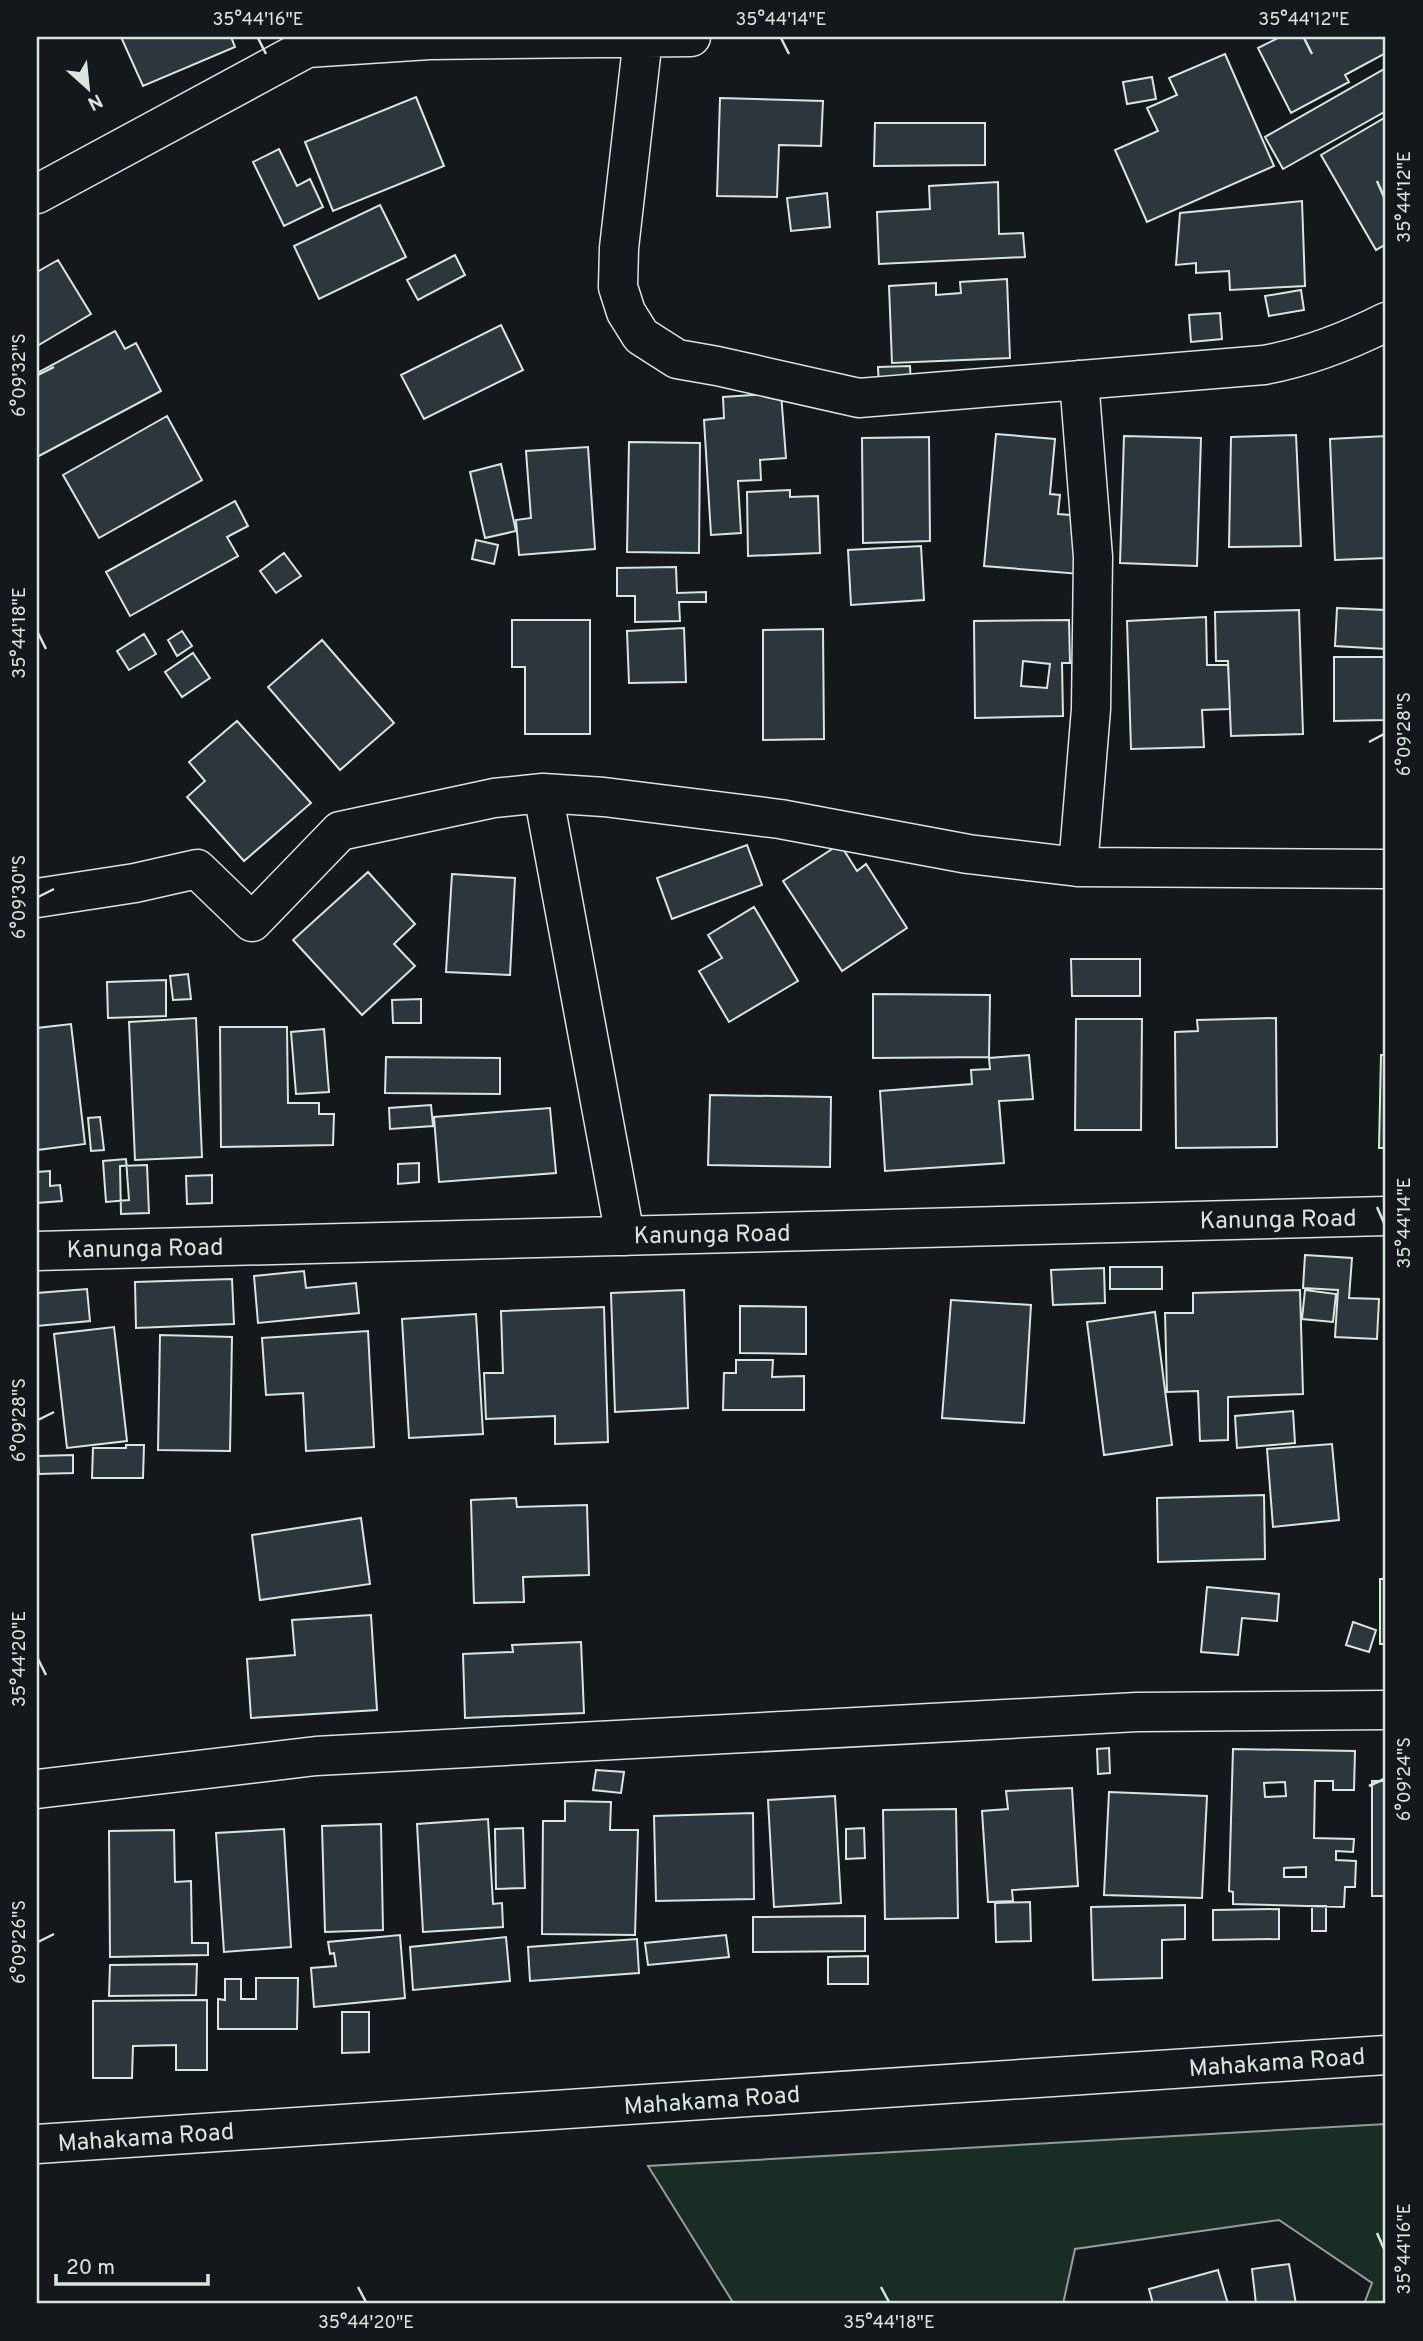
<svg xmlns="http://www.w3.org/2000/svg" width="1423" height="2341" font-family="Overpass,sans-serif">
  <style>
    .green { fill: #1a2d24; stroke: #939e99; stroke-width: 2 }
    .building { fill: #2c363c; stroke: #d8e6dc; stroke-width: 2; fill-rule: evenodd }
    .lines { fill: none; stroke-linecap: round; stroke-linejoin: round }
    .minor-casing { stroke: #d8e6dc; stroke-width: 41 }
    .tertiary-casing { stroke: #d8e6dc; stroke-width: 41 }
    .minor { stroke: #14181c; stroke-width: 38 }
    .tertiary { stroke: #14181c; stroke-width: 38 }
    .ticks { fill: none; stroke: #d8e6dc; stroke-width: 2.5 }
    .labels { text-anchor: middle; stroke-width: 5; stroke-linejoin: round; paint-order: stroke }
    .street-label { font-size: 24px; fill: #d8e6dc; stroke: #14181c }
    .neatline { fill: none; stroke: #d8e6dc; stroke-width: 2.5 }
    .ticks-label { font-size: 18px; text-anchor: middle; fill: #d8e6dc }
  </style>
  <rect width="100%" height="100%" fill="#14181c"/>
  <!-- green -->
  <path class="green" d="M1386 2124V2304H1364L1372 2283 1279 2220 1075 2249 1063 2304H734L648 2166Z"/>
  <!-- building -->
  <path class="building" d="M121 37H231L235 47 143 86Z
    M1280 37H1386V53L1345 75 1349 82 1291 113 1258 48Z
    M1225 54 1274 166 1147 222 1115 150 1158 131 1147 108 1177 95 1169 78Z
    M1386 68V111L1283 169 1265 137Z
    M1152 77 1156 99 1127 104 1123 82Z
    M416 97 444 166 333 211 305 142Z
    M720 98 823 101 821 146 779 145 777 197 717 196Z
    M1386 117V244L1376 250 1321 155Z
    M875 123H985V165L874 166Z
    M279 149 297 186 310 179 323 207 284 226 253 162Z
    M998 182 999 234 1023 233 1025 257 879 264 877 212 930 209 929 186Z
    M827 193 830 227 791 231 787 198Z
    M1302 201 1305 286 1230 290 1229 271 1196 273V263L1176 265 1180 213Z
    M380 205 406 257 319 299 294 246Z
    M455 255 465 275 418 300 407 280Z
    M58 260 91 314 37 346V272Z
    M1007 279 1010 358 892 363 889 286 936 283V295L961 293 960 282Z
    M1301 290 1304 310 1269 316 1265 296Z
    M1220 313 1222 339 1191 342 1189 315Z
    M501 325 523 370 424 419 401 375Z
    M115 331 125 349 136 343 161 391 37 457V373Z
    M910 366 911 388 879 389 878 367Z
    M781 393 786 458 760 460 761 480 738 481 741 533 711 535 704 420 724 418 723 397Z
    M167 416 202 480 99 538 63 475Z
    M996 434 1055 439 1050 494 1060 495 1058 514 1085 516 1080 574 984 566Z
    M1296 435 1301 546 1229 547 1231 437Z
    M1124 436 1201 438 1197 566 1120 563Z
    M1386 436V558L1335 560 1330 439Z
    M929 437 930 541 863 543 862 438Z
    M629 442 700 443 699 553 627 552Z
    M588 447 595 549 519 555 516 520 531 518 526 451Z
    M501 464 516 531 485 538 470 472Z
    M790 490V497L818 496 820 553 748 556 747 492Z
    M235 501 248 526 227 537 238 556 130 616 106 572Z
    M476 540 498 545 494 564 472 559Z
    M921 546 924 600 851 605 848 550Z
    M284 553 301 576 276 593 260 571Z
    M676 567 677 593 706 592V602H679L680 621 635 622V596H617V568Z
    M1337 608 1386 610V649L1335 646Z
    M1299 610 1303 734 1231 736 1228 661H1216L1215 612Z
    M1206 617 1207 665H1228L1230 709 1202 710 1204 747 1131 749 1127 621Z
    M512 620H590V734H525V667H512Z
    M1069 620 1070 663H1062L1063 716 975 718 974 621ZM1023 661 1050 664 1047 688 1021 686Z
    M684 628 686 682 629 683 627 631Z
    M823 629 824 739 763 740V630Z
    M182 631 192 646 177 656 168 640Z
    M144 634 156 654 129 670 117 651Z
    M322 640 394 723 340 770 268 687Z
    M193 653 210 678 182 697 165 672Z
    M1334 657H1386V720L1334 721Z
    M237 721 311 803 244 861 187 797 205 781 189 762Z
    M840 844 857 871 866 864 907 928 842 971 783 881Z
    M747 845 762 885 672 919 657 878Z
    M368 872 415 924 394 944 415 966 362 1015 293 940Z
    M452 874 515 878 510 975 446 972Z
    M754 907 798 981 729 1022 699 971 722 958 708 935Z
    M1071 959H1140V996H1072Z
    M188 974 191 999 173 1000 170 976Z
    M166 980V1016L108 1018 107 982Z
    M873 994 990 995 989 1057 873 1058Z
    M421 999V1023H393L392 1000Z
    M196 1018 202 1157 135 1160 129 1022Z
    M1276 1018 1277 1147 1176 1148 1175 1032 1198 1031 1197 1020Z
    M1076 1019H1142L1141 1130H1075Z
    M71 1024 85 1144 37 1150V1028Z
    M220 1027H287L288 1103H319V1114H334L333 1145 221 1147Z
    M324 1029 329 1092 296 1094 291 1032Z
    M1029 1055 1033 1099 999 1101 1004 1163 885 1171 880 1091 972 1084 971 1070 990 1069 989 1058Z
    M1381 1055H1386V1148H1379Z
    M386 1057 500 1058V1094L385 1093Z
    M710 1095 831 1097 830 1167 708 1165Z
    M431 1105 433 1126 390 1129 389 1108Z
    M550 1108 556 1173 439 1182 434 1117Z
    M100 1117 104 1150 91 1151 88 1118Z
    M126 1159 129 1200 106 1202 103 1161Z
    M419 1163V1182L398 1184V1164Z
    M147 1165 149 1213 121 1214 120 1166Z
    M50 1171V1186L60 1185 62 1201 37 1203V1172Z
    M212 1175V1203L187 1204 186 1176Z
    M1305 1255 1352 1258 1349 1298 1379 1299 1377 1339 1335 1337 1338 1290 1303 1288Z
    M1110 1267H1162V1289H1110Z
    M1104 1268 1105 1303 1053 1305 1051 1270Z
    M304 1271 306 1288 356 1283 359 1313 258 1323 254 1276Z
    M232 1279 234 1324 136 1328 135 1282Z
    M87 1289 90 1321 37 1326V1293Z
    M684 1290 688 1408 615 1412 611 1293Z
    M1300 1290 1303 1394 1228 1397V1440L1200 1441 1198 1391 1167 1392 1165 1313H1193V1293Z
    M1305 1290 1336 1294 1333 1322 1302 1319Z
    M951 1300 1031 1305 1024 1423 942 1418Z
    M740 1306 806 1307V1354L740 1353Z
    M604 1307 608 1442 555 1444V1416L486 1419 484 1373H503L501 1311Z
    M1155 1312 1172 1445 1104 1455 1087 1322Z
    M476 1314 483 1434 409 1438 402 1319Z
    M114 1327 127 1441 67 1448 54 1334Z
    M368 1331 374 1447 306 1451 303 1393 266 1395 262 1338Z
    M160 1335 232 1337 230 1451 158 1450Z
    M736 1360H773L772 1377 804 1376V1410H723L724 1373H736Z
    M1293 1411 1295 1443 1237 1448 1235 1416Z
    M1332 1444 1339 1520 1273 1527 1267 1449Z
    M126 1445H144L143 1478H92L93 1448H126Z
    M73 1455V1473L39 1474 38 1456Z
    M1264 1495 1265 1559 1158 1562 1157 1498Z
    M516 1498 517 1507 587 1505 589 1575 523 1577 524 1602 474 1603 471 1500Z
    M361 1518 370 1584 260 1600 252 1535Z
    M1380 1579H1386V1644H1380Z
    M1207 1587 1279 1594 1277 1621 1242 1618 1238 1655 1201 1652Z
    M371 1615 377 1710 251 1718 247 1659 295 1655 292 1620Z
    M1353 1622 1376 1630 1369 1652 1346 1645Z
    M581 1642 584 1713 465 1718 463 1654 513 1652 512 1645Z
    M1109 1748 1110 1773 1098 1774 1097 1749Z
    M1233 1749 1355 1751 1354 1790H1333V1781H1315L1314 1838 1354 1839 1353 1852 1336 1851V1860L1356 1861 1355 1887H1345L1344 1907 1233 1904V1892L1229 1891ZM1285 1782 1286 1796 1265 1797 1264 1783ZM1306 1867V1877H1284V1868Z
    M596 1770 624 1772 621 1793 593 1790Z
    M1372 1781H1386V1896H1372Z
    M1072 1788 1078 1886 1012 1890 1013 1901 988 1902 982 1811 1008 1809 1006 1791Z
    M1109 1792 1207 1796 1202 1898 1104 1895Z
    M835 1796 841 1903 774 1907 768 1800Z
    M565 1801 611 1802 610 1830H638L635 1935 542 1934 543 1821H565Z
    M956 1809 958 1918 885 1919 883 1810Z
    M753 1813 754 1899 656 1901 654 1816Z
    M488 1819 493 1904 502 1903 503 1927 423 1932 417 1824Z
    M381 1824 383 1930 325 1932 322 1826Z
    M523 1828 525 1888 496 1889 495 1829Z
    M864 1828 865 1858 846 1859V1829Z
    M284 1829 291 1947 224 1952 216 1833Z
    M174 1830 175 1882 191 1881 192 1943H208V1955L110 1957 109 1831Z
    M1030 1902 1031 1941 996 1942 995 1903Z
    M1185 1905V1939L1162 1940V1978L1093 1980 1091 1907Z
    M1312 1906H1326V1931H1312Z
    M1279 1909V1939L1213 1940V1910Z
    M865 1916V1951L753 1952V1917Z
    M400 1935 405 1998 314 2007 311 1968 336 1966 334 1953 330 1954 328 1942Z
    M726 1935 729 1957 648 1965 645 1943Z
    M506 1937 510 1981 413 1990 410 1947Z
    M637 1939 639 1973 530 1981 528 1947Z
    M868 1956V1984H828V1957Z
    M197 1964 196 1995 109 1996 110 1965Z
    M256 1978H298L297 2029H218V1999L225 2000V1979H241V1999H256Z
    M207 2000V2070H176V2045L133 2046 132 2078H93V2001Z
    M342 2012H369V2052L342 2053Z
    M1289 2264 1296 2304H1256L1252 2269Z
    M1218 2270 1228 2304H1153L1149 2289Z"/>
  <g class="lines">
    <defs>
      <path id="minor" d="M643 38 619 248 618 287 626 312 641 336 677 359 717 366 859 398 1264 365C1308 357 1346 342 1386 322
        M37 194 307 48 429 40 691 37
        M543 793 625 1236
        M1078 867 1091 709 1093 557 1079 380
        M37 898 135 883 197 869 252 922 340 831 494 798 543 793 604 797 780 819 968 854 1078 867 1386 869
        M37 1251 1386 1216
        M37 1789 316 1756 1137 1712 1386 1710"/>
      <path id="tertiary" d="M37 2144 1386 2055"/>
    </defs>
    <!-- minor casing -->
    <use href="#minor" class="minor-casing"/>
    <!-- tertiary casing -->
    <use href="#tertiary" class="tertiary-casing"/>
    <!-- minor -->
    <use href="#minor" class="minor"/>
    <!-- tertiary -->
    <use href="#tertiary" class="tertiary"/>
  </g>
  <!-- ticks -->
  <path class="ticks" d="M258 38 266 54M781 38 789 54M1304 38 1312 54M1377 181 1384 197M38 375 54 367M38 633 46 649M1369 742 1384 734M38 897 54 889M1377 1207 1384 1223M38 1420 54 1412M38 1659 46 1675M1369 1786 1384 1779M38 1942 54 1934M1377 2233 1384 2249M358 2287 366 2302M881 2287 889 2302"/>
  <g class="labels">
    <!-- street labels -->
    <g class="street-label">
      <text transform="translate(1278 1219) rotate(-1)" y="8">Kanunga Road</text>
      <text transform="translate(712 1234) rotate(-1)" y="8">Kanunga Road</text>
      <text transform="translate(145 1248) rotate(-1)" y="8">Kanunga Road</text>
      <text transform="translate(1277 2062) rotate(-4)" y="8">Mahakama Road</text>
      <text transform="translate(712 2100) rotate(-4)" y="8">Mahakama Road</text>
      <text transform="translate(146 2137) rotate(-4)" y="8">Mahakama Road</text>
    </g>
  </g>
  <!-- border -->
  <rect width="1423" height="2341" fill="none" stroke="#14181c" stroke-width="77"/>
  <!-- north arrow -->
  <g transform="translate(88 88) rotate(153)" stroke="#14181c" stroke-width="5" paint-order="stroke">
  <path d="M0-5L12 26L0 18L-12 26Z" fill="#d8e6dc"/>
  <text y="-10" font-size="19" font-weight="bold" text-anchor="middle" fill="#d8e6dc">N</text>
  </g>
  <!-- scale -->
  <path d="M56 2274v10h152v-10" fill="none" stroke="#d8e6dc" stroke-width="3.5"/>
  <text x="66" y="2274" font-size="21" fill="#d8e6dc" stroke="#14181c" stroke-width="5" paint-order="stroke">20 m</text>
  <rect x="38" y="38" width="1346" height="2264" class="neatline"/>
  <g class="ticks-label">
    <text x="258" y="25">35°44'16"E</text>
    <text x="781" y="25">35°44'14"E</text>
    <text x="1304" y="25">35°44'12"E</text>
    <text transform="translate(1404 197) rotate(-90)" y="6">35°44'12"E</text>
    <text transform="translate(19 375) rotate(-90)" y="6">6°09'32"S</text>
    <text transform="translate(19 633) rotate(-90)" y="6">35°44'18"E</text>
    <text transform="translate(1404 734) rotate(-90)" y="6">6°09'28"S</text>
    <text transform="translate(19 897) rotate(-90)" y="6">6°09'30"S</text>
    <text transform="translate(1404 1223) rotate(-90)" y="6">35°44'14"E</text>
    <text transform="translate(19 1420) rotate(-90)" y="6">6°09'28"S</text>
    <text transform="translate(19 1659) rotate(-90)" y="6">35°44'20"E</text>
    <text transform="translate(1404 1779) rotate(-90)" y="6">6°09'24"S</text>
    <text transform="translate(19 1942) rotate(-90)" y="6">6°09'26"S</text>
    <text transform="translate(1404 2249) rotate(-90)" y="6">35°44'16"E</text>
    <text x="366" y="2328">35°44'20"E</text>
    <text x="889" y="2328">35°44'18"E</text>
  </g>
</svg>
